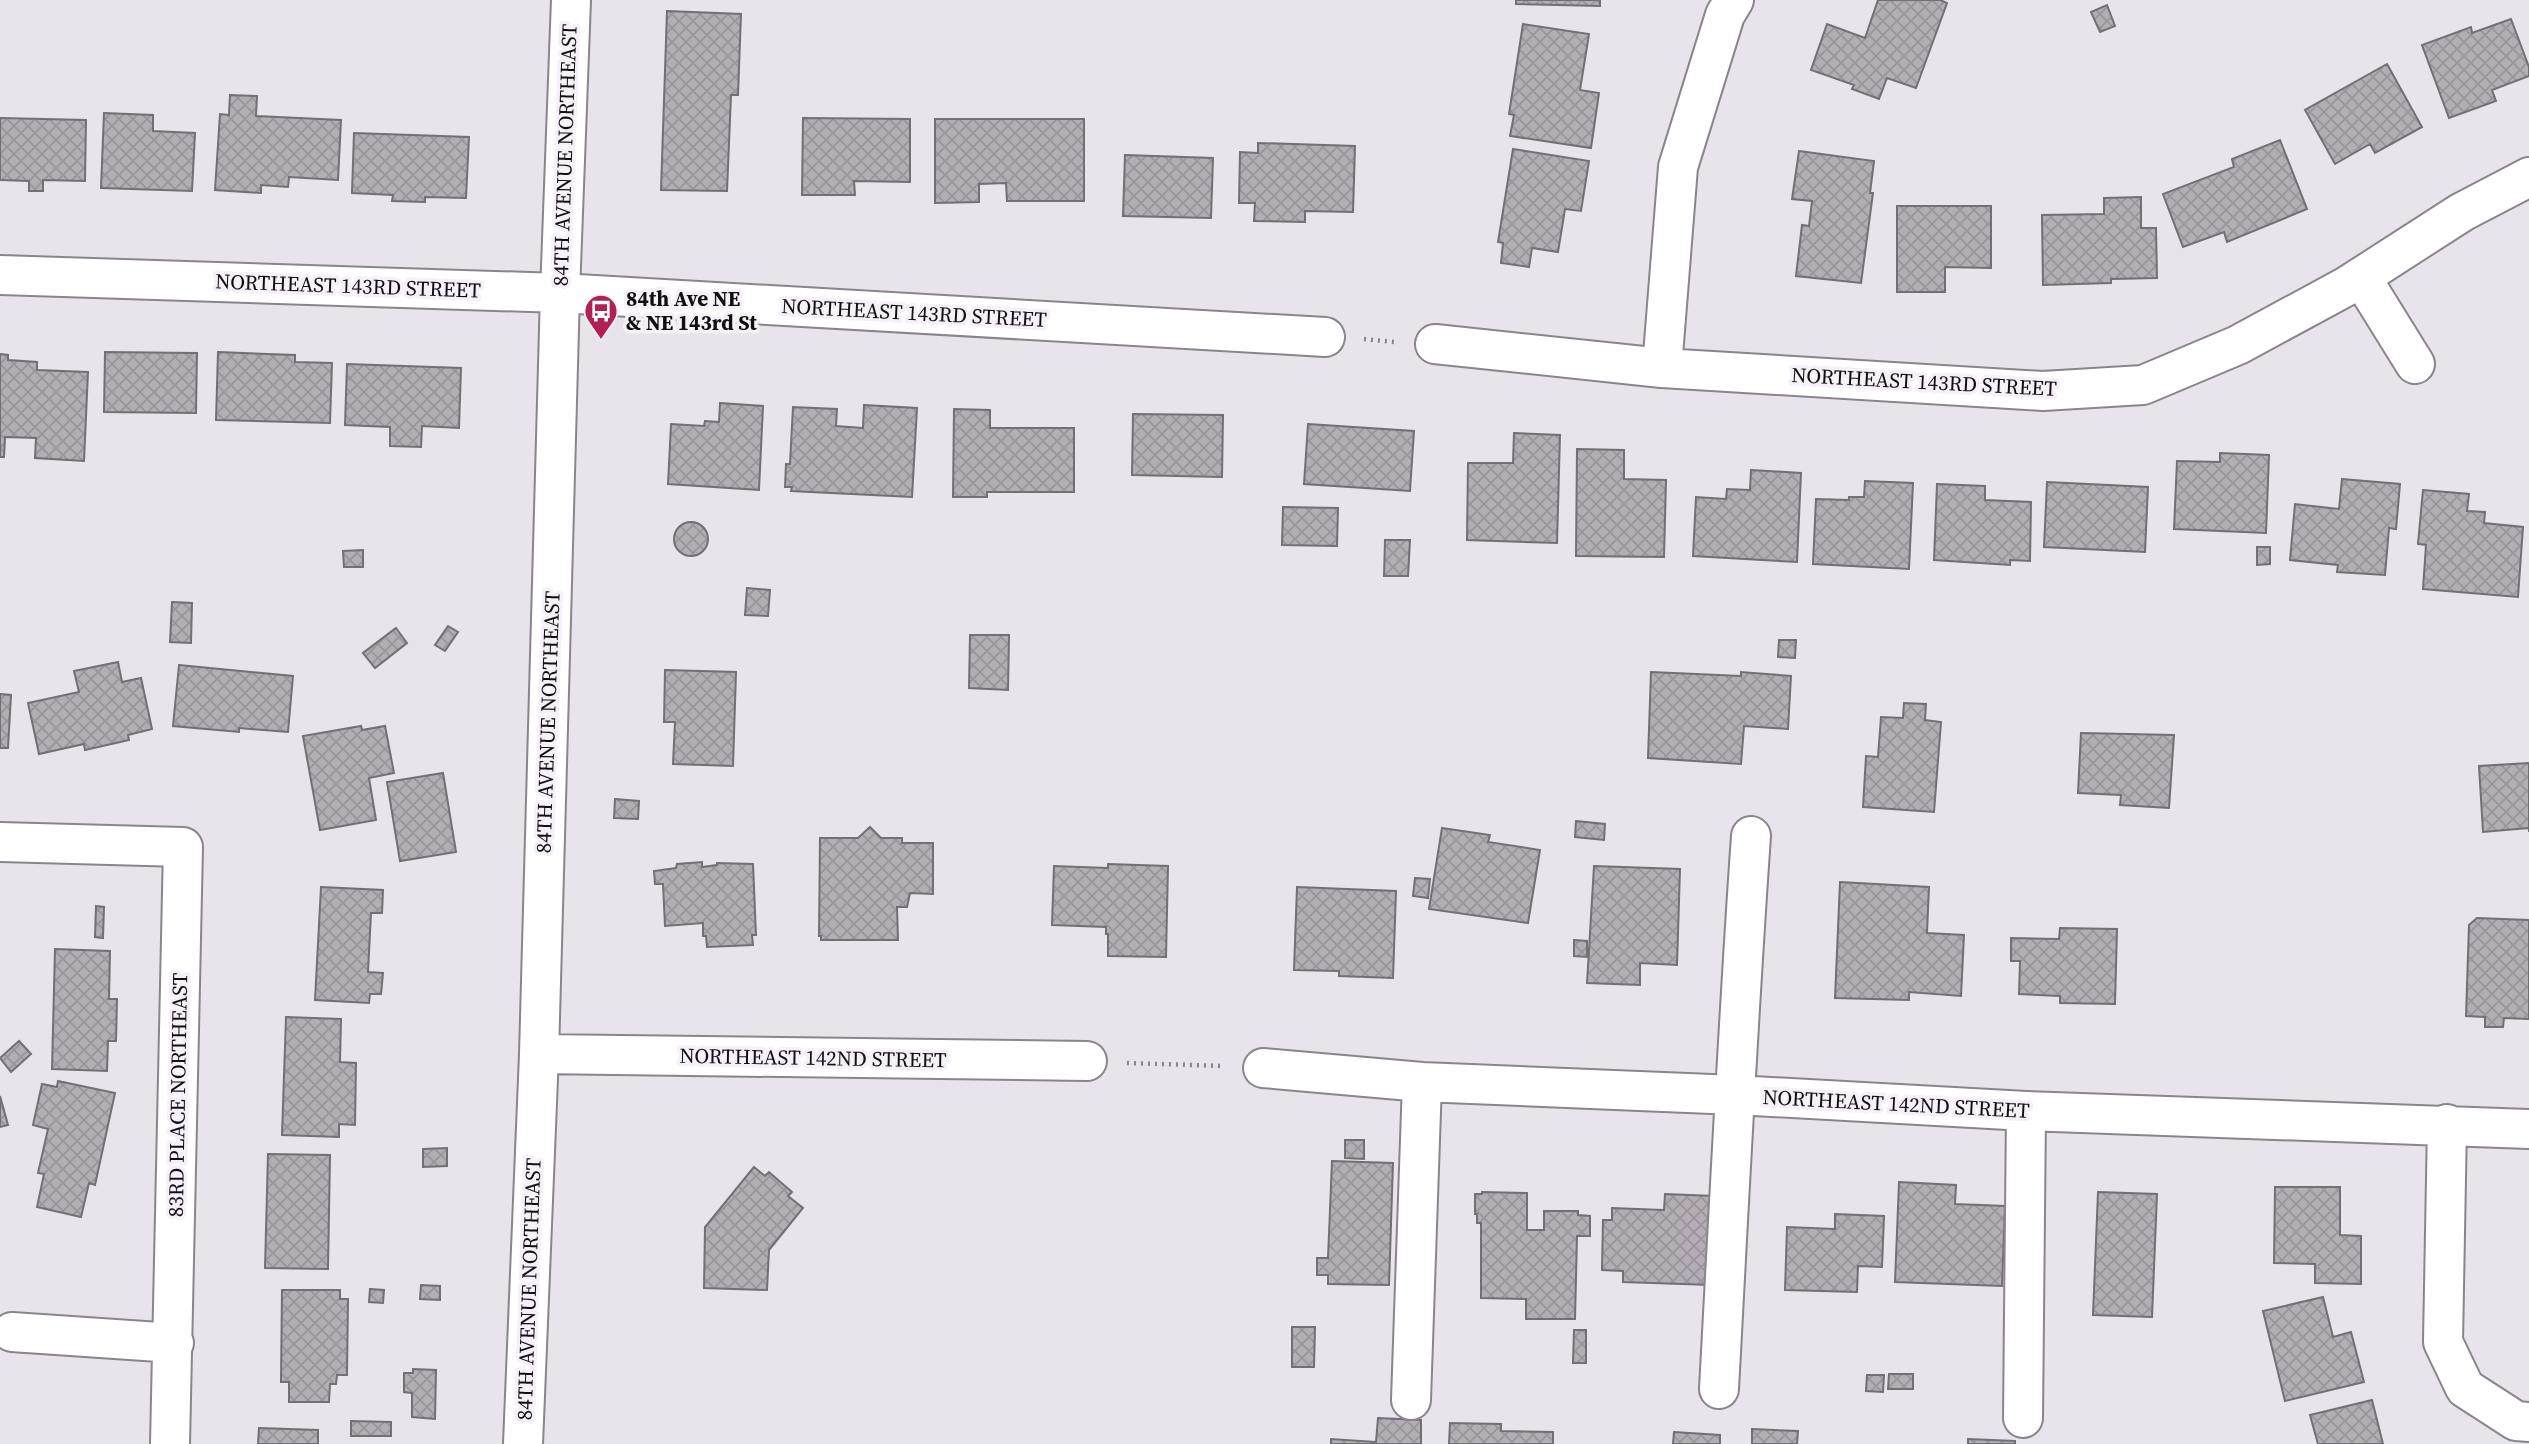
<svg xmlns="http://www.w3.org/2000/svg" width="2529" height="1444" font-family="'Source Serif 4',serif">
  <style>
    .building { fill: url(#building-cross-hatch); stroke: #746e76; stroke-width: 2 }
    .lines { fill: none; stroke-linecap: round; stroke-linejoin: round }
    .minor-casing { stroke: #8a858d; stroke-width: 42 }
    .path { stroke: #88848a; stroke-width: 4.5; stroke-dasharray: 2 5; stroke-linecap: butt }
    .minor { stroke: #fff; stroke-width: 38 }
    .labels { text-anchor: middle; stroke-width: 7; stroke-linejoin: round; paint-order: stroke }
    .street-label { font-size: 21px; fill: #110f12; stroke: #f6f0f9 }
    .poi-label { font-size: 21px; font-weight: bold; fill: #110f12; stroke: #f6f0f9; text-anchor: start }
  </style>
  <defs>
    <pattern id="building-cross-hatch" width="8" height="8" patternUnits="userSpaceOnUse" patternTransform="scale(1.75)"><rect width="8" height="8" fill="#b4adb5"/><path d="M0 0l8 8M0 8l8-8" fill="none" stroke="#9a949b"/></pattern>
  </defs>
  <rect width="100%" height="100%" fill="#e9e3ec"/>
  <!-- building -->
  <path class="building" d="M1516 0H1600V6L1516 4Z
    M1878 0H1940L1947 3 1916 88 1887 78 1879 99 1852 89 1854 85 1811 70 1827 24 1865 38Z
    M2107 5 2115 26 2100 32 2091 12Z
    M667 11 741 14 738 95H731L727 191 661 190Z
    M2511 19 2529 67V76L2492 90 2496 101 2449 118 2422 45 2471 27 2472 33Z
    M1523 24 1589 34 1580 90 1599 93 1591 148 1510 136 1514 115 1509 114Z
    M2387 64 2422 127 2375 153 2370 144 2335 164 2305 110Z
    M230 95 257 96 256 116 341 120 338 180 289 177 288 187 261 185V193L215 190 220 114 229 115Z
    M104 113 153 115V131L195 133 192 191 101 188Z
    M0 118 86 120 85 181 43 180V191H29V181L0 180Z
    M803 118 910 119V182L854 181 855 195H802Z
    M935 119H1084V201H1007L1006 183 979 184V202L935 203Z
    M354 133 469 137 466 198 425 197V202L392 201 393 195 352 193Z
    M2280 140 2307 209 2227 242 2224 232 2183 247 2163 194 2234 167 2232 159Z
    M1258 143 1355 146 1353 212 1305 211V222L1254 221 1255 203H1239L1240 152 1258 153Z
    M1513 149 1589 161 1581 211 1565 209 1558 252 1532 248 1529 267 1501 263 1503 243 1498 242Z
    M1799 151 1874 161 1870 193H1873L1861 283 1796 276 1802 225 1809 226 1812 201 1792 199Z
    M1125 155 1213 158 1211 218 1123 216Z
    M2141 197V228H2156L2157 278 2111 279V283L2043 285 2042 215 2104 214V198Z
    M1897 206H1991V268L1945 267V292H1897Z
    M105 352 197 353 196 413 104 412Z
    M218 352 295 355V362L332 363 330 423 216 420Z
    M0 354 8 355V360L37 362V370L88 372 84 461 35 458 36 438 5 437 4 457H0Z
    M347 364 461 368 459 428 422 426 421 447 390 446V427L345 425Z
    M720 403 763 406 759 490 668 484 671 424 704 426 705 421 719 422Z
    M864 405 917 408 912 497 791 491 792 487H785L786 464H790L793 407 837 409 836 426 863 428Z
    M954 409 990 410V428H1074V492H987V497H953Z
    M1133 414 1223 415 1222 477 1132 475Z
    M1308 424 1414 431 1410 491 1304 484Z
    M1514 433 1560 435 1557 543 1467 540 1468 463H1513Z
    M1577 449 1624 450V479L1666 480 1664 557 1576 556Z
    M2220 453 2269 455 2266 533 2174 529 2177 461 2220 462Z
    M1751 470 1801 473 1797 562 1693 556 1696 497 1726 499 1727 489 1750 490Z
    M2342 479 2400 484 2396 529 2389 528 2385 575 2337 572 2338 565 2290 560 2295 504 2339 509Z
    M1865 481 1913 483 1909 569 1813 564 1816 499 1849 500V497H1864Z
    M2047 482 2148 487 2145 552 2044 547Z
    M1937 484 1985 486V500L2031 502 2030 561 2010 560V565L1934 560Z
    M2423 490 2469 494 2467 511 2485 512 2484 523 2523 527 2518 597 2423 589 2426 545 2418 544Z
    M1283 507 1338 508 1337 546 1282 545Z
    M674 539a17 17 0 1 1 34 0a17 17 0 1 1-34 0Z
    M1385 540H1410L1408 576H1384Z
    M2257 547H2270V564L2257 565Z
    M363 550V567H344L343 551Z
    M747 588 770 590 768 616 745 615Z
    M172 602 192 603 191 643 170 642Z
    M448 626 458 632 445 651 435 645Z
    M396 628 407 643 375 668 363 653Z
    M970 635H1009L1008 690 969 688Z
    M1779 640H1796L1795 658 1778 657Z
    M118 662 122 682 141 678 152 729 128 735 129 740 85 750 84 744 39 754 28 703 79 692 74 671Z
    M179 665 293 676 288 732 239 728V732L173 726Z
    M665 670 736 672 733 766 673 764 675 722H664Z
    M1651 672 1741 676V672L1791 676 1788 729 1744 726 1741 764 1648 758Z
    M0 694 11 695 8 748H0Z
    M1904 703 1926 704 1925 720 1941 722 1934 812 1863 807 1866 756 1878 757 1881 717 1903 718Z
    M361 726 362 730 385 726 394 773 369 778 376 820 320 830 303 736Z
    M2081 733 2174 735 2169 808 2120 805 2121 795 2078 793Z
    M2529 763V832V828L2483 832 2479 766Z
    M443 773 456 852 400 861 387 782Z
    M615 799 639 801 638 819 614 818Z
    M1576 821 1605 824 1604 840 1575 837Z
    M870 827 881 838H902V843H933V894L910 893 907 907H897L898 940H821V936H819L820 838H858Z
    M1442 828 1490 835 1488 842 1540 850 1528 923 1429 909Z
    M702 862V867L717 865V863L753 864 756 935H752L753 945 707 947 706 936H703V923L665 926 663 884H655L654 871 676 868 677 864Z
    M1108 864 1168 866 1166 957 1108 956V934H1106V927L1052 925 1054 866 1108 868Z
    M1594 866 1680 869 1677 965 1640 963V985L1587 983Z
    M1415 878 1430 879 1428 898 1413 896Z
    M1840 882 1929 887 1927 933 1964 935 1961 996 1909 992V1000L1835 998Z
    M321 887 383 890 382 913H371L368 972 383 973 381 994H370L369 1003 315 1000Z
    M1297 887 1396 891 1393 978 1339 976V971L1294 970Z
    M96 906 104 907 103 938 95 937Z
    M2477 918 2529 920V1019L2504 1018 2503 1027H2485V1017L2466 1016 2469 925Z
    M2060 928 2117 929 2115 1004 2060 1003V996L2019 994 2020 961H2011V938L2059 939Z
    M1574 940 1587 941V957L1574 956Z
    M55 949 110 951 109 999H117L116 1041H108L107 1071 52 1069Z
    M286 1017 341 1019 340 1062 356 1063 355 1125 339 1124V1137L282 1135Z
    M19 1041 31 1054 11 1072 0 1058Z
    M58 1081 115 1093 95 1185 89 1183 81 1217 37 1207 44 1174 38 1173 48 1129 33 1125 42 1084 57 1087Z
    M0 1096 8 1125 0 1127Z
    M1345 1140H1364V1159L1345 1158Z
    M447 1148V1166L423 1167V1149Z
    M268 1154 330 1155 328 1269 265 1268Z
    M1332 1161 1393 1163 1389 1285 1328 1284V1275H1317V1258H1328Z
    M754 1167 765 1176 769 1172 792 1192 788 1196 803 1208 769 1250 767 1290 704 1288 705 1227Z
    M1899 1182 1956 1185 1955 1204 2005 1206 2002 1286 1895 1282Z
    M2275 1187H2340V1235L2361 1236V1284L2315 1283V1264L2274 1263Z
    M1482 1192 1527 1193V1230H1544V1211H1578V1215L1590 1216V1236H1577L1575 1319H1526V1299L1481 1298V1223H1477V1214H1475V1194H1482Z
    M2098 1192 2157 1194 2152 1317 2093 1315Z
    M1665 1194 1714 1196 1711 1285 1623 1282V1271L1602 1270 1603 1220H1612V1208L1664 1210Z
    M1835 1214 1884 1216 1882 1267 1858 1266 1857 1292 1785 1290 1787 1227 1835 1229Z
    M421 1285 440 1286V1300L420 1299Z
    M370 1289 384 1290 383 1303 369 1302Z
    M282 1290H340V1299H348L347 1375H337L336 1384H330L329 1402H289V1382H281Z
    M2323 1297 2333 1337 2351 1332 2364 1382 2285 1401 2263 1311Z
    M1292 1327H1315L1314 1367H1292Z
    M1574 1330H1586V1363H1573Z
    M413 1369 436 1370 435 1419 412 1417V1393L404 1392V1373H413Z
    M1889 1374H1913V1389H1888Z
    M1867 1375H1884L1883 1392 1866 1391Z
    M2372 1400 2383 1444H2318L2310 1415Z
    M1378 1418 1421 1420V1444H1331V1439L1376 1442Z
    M351 1421 391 1422V1436H351Z
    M1450 1423 1501 1424V1431L1553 1432V1444H1449Z
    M259 1428 318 1430V1444H258Z
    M1752 1429 1798 1431 1797 1444H1752Z
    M1674 1432 1720 1435V1444H1673Z
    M1968 1439 2015 1441V1444H1968Z"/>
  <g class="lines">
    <defs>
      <path id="minor" d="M0 275 560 293 1325 337
        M2361 277 2415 364
        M1435 344 1662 368 2043 391 2143 385 2238 345 2347 286 2462 212 2529 177
        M1662 368 1678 167 1725 15 1734 0
        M0 842 183 847 170 1444
        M539 1054 1087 1061
        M1263 1068 1422 1082 1736 1095 2026 1111 2529 1129
        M2447 1124 2443 1342 2465 1388 2516 1421 2529 1422
        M12 1332 174 1343
        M1719 1389C1729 1205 1738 1020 1751 836
        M1411 1400 1422 1082
        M2023 1418 2026 1111
        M523 1444 539 1054 560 293 571 0"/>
    </defs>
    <!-- minor casing -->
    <use href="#minor" class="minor-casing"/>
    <!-- path -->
    <path class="path" d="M1364 339 1394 342
      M1127 1063 1223 1066"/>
    <!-- minor -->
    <use href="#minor" class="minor"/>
  </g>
  <!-- icons -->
  <defs>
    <symbol id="bus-pin" viewBox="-11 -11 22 30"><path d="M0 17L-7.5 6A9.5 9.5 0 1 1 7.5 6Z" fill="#b02052" stroke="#f6f0f9"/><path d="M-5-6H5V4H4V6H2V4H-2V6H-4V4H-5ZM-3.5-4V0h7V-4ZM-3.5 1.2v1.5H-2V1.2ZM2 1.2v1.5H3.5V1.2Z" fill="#fff"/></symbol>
  </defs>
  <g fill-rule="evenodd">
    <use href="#bus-pin" x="582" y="292" width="38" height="52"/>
  </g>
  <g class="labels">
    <!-- street labels -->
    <g class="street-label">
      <text transform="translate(565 155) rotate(-88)" y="7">84TH AVENUE NORTHEAST</text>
      <text transform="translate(348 286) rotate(2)" y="7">NORTHEAST 143RD STREET</text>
      <text transform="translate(914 313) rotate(3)" y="7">NORTHEAST 143RD STREET</text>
      <text transform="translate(1924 382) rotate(3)" y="7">NORTHEAST 143RD STREET</text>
      <text transform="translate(548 722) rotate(-88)" y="7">84TH AVENUE NORTHEAST</text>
      <text transform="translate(813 1058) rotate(1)" y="7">NORTHEAST 142ND STREET</text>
      <text transform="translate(178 1095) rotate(-89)" y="7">83RD PLACE NORTHEAST</text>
      <text transform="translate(1896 1104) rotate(3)" y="7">NORTHEAST 142ND STREET</text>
      <text transform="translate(529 1289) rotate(-88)" y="7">84TH AVENUE NORTHEAST</text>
    </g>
    <!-- poi labels -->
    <g class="poi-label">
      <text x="626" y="306">84th Ave NE<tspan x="626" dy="24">&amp; NE 143rd St</tspan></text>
    </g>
  </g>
</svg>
